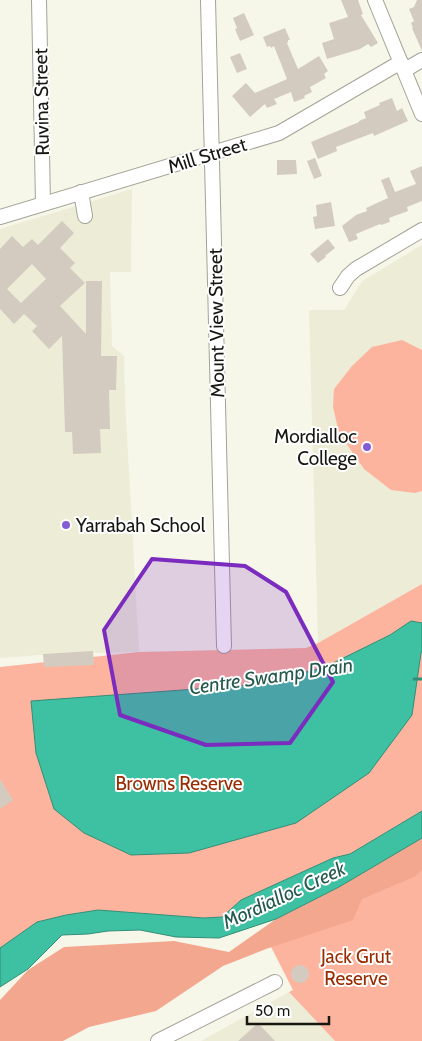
<svg xmlns="http://www.w3.org/2000/svg" width="422" height="1041" font-family="Cabin,sans-serif">
  <style>
    .built { fill: #edecd7 }
    .green { fill: #fdb49e }
    .forest { fill: #f3a78f }
    .water { fill: #3dc1a2; stroke: #328e77 }
    .lines { fill: none; stroke-linecap: round; stroke-linejoin: round }
    .stream { stroke: #328e77; stroke-width: 3 }
    .building { fill: #d4cbc0; fill-rule: evenodd }
    .minor-casing { stroke: #a4a397; stroke-width: 16 }
    .minor { stroke: #fff; stroke-width: 14 }
    .marked { fill: #7b2cbf; fill-opacity: 0.2; stroke: #7b2cbf; stroke-width: 4; stroke-linejoin: round }
    .poi-dot { fill: #855cd6; stroke: #fff; stroke-width: 2 }
    .labels { text-anchor: middle; stroke-width: 4; stroke-linejoin: round; paint-order: stroke }
    .street-label { font-size: 19px; fill: #171712; stroke: #fff }
    .poi-label { font-size: 19px; fill: #171712; stroke: #fff; text-anchor: end }
    .park-label { font-size: 19px; fill: #992c00; stroke: #fff }
    .water-label { font-size: 20px; font-style: italic; fill: #24594c; stroke: #fff }
  </style>
  <rect width="100%" height="100%" fill="#f7f7e9"/>
  <!-- built -->
  <path class="built" d="M132 189 131 272H110L112 346 124 356 125 399 139 652 55 654 0 658V229Z
    M422 245V584L318 643 309 310H344L362 281Z
    M289 992 335 1041H201Z"/>
  <!-- green -->
  <path class="green" d="M402 340 422 350V491L415 493 391 490 364 469 339 433 333 407 334 389 352 366 372 347Z
    M422 584V811L350 854 333 858 241 900 222 917 204 918 98 910 66 915 37 922 0 948V667L139 652 306 648 318 643Z
    M422 853V1041H335L289 992 293 990 267 939Z"/>
  <!-- forest -->
  <path class="forest" d="M422 838V870L414 877 362 899 353 920 266 949 223 966 156 1011 89 1027 63 1041H0V1000L28 970 64 947 174 941 229 952 276 919 339 887Z"/>
  <!-- water -->
  <path class="water" d="M411 621 422 623V651L421 653 412 715 369 773 296 823 189 853 131 855 84 833 54 809 36 753 31 701 251 685 323 668 390 635Z
    M422 811V838L339 887 276 919 219 938 176 937 140 930 108 931 88 934 62 935 28 969 0 987V948L37 922 66 915 98 910 204 918 222 917 241 900 333 858 350 854Z"/>
  <g class="lines">
    <!-- stream -->
    <path class="stream" d="M414 679H422"/>
  </g>
  <!-- building -->
  <path class="building" d="M341 0H358L363 14 361 15 378 43 371 47 368 44 360 49 327 59 322 43 334 39 329 23 348 17Z
    M417 0H422V51L412 28H413L411 23 414 21 409 9 414 7Z
    M244 13 254 35 240 41 235 29 237 28 233 18Z
    M285 28 290 40H288V42L287 43 298 69 319 56 328 71 324 74 326 78 310 87 312 92 304 96 305 98 294 102 291 92 274 99 277 104 267 108 265 104 250 117 232 96 246 83 255 93 287 79 274 46 271 48 270 46 267 47 263 37Z
    M240 53 247 69 237 73 230 57Z
    M392 98 397 111 402 108 408 121 374 136 373 133 336 147 337 151 318 159 311 142 359 122V121L366 118 364 112 380 105 379 103Z
    M315 158 322 176 314 179 307 161Z
    M277 160H296L297 174 277 175Z
    M422 166V201L407 207 408 211 389 218 390 222 381 225 380 224 356 234 358 239 349 242 342 226 356 215 367 211 366 208 388 198 381 180 389 177 395 192 416 184 410 171Z
    M331 202 335 226 315 229 313 217 317 216 316 205Z
    M62 221 74 233 60 248 75 263 70 268 85 283 60 306 86 334V281H102L101 356H117L116 390H109L110 429H100L101 453 73 454 72 432H65L62 336 49 349 32 331 37 326 24 314 14 324 0 309V249L12 236 23 247 32 239 38 245ZM32 264 46 279 21 303 7 289Z
    M328 239 335 248 325 256 326 257 318 263 310 254Z
    M93 651 94 665 44 667 43 654Z
    M0 779 13 800 0 809Z
    M291 974a9 9 0 1 1 18 0a9 9 0 1 1-18 0Z
    M258 1023 275 1041H238Z"/>
  <g class="lines">
    <defs>
      <path id="minor" d="M39 0 43 203
        M208 0 224 646
        M375 0 422 114
        M405 70 422 60
        M81 192 85 216
        M0 217 279 133 401 62
        M340 288 348 276 356 269 422 230
        M158 1041 275 982"/>
    </defs>
    <!-- minor casing -->
    <use href="#minor" class="minor-casing"/>
    <!-- minor -->
    <use href="#minor" class="minor"/>
  </g>
  <!-- marked area -->
  <path class="marked" d="M152 559 245 566 286 592 333 682 290 743 206 745 120 715 104 630Z"/>
  <!-- markers -->
  <g class="poi-dot">
    <circle cx="367" cy="447" r="5"/>
    <circle cx="66" cy="525" r="5"/>
  </g>
  <g class="labels">
    <!-- street labels -->
    <g class="street-label">
      <text transform="translate(41 102) rotate(-91)" y="7">Ruvina Street</text>
      <text transform="translate(207 155) rotate(-17)" y="7">Mill Street</text>
      <text transform="translate(216 323) rotate(-91)" y="7">Mount View Street</text>
    </g>
    <!-- poi labels -->
    <g class="poi-label">
      <text x="357" y="443">Mordialloc<tspan x="357" dy="22">College</tspan></text>
      <text x="76" y="532" text-anchor="start">Yarrabah School</text>
    </g>
    <!-- park labels -->
    <g class="park-label">
      <text x="179" y="790">Browns Reserve</text>
      <text x="356" y="963">Jack Grut<tspan x="356" dy="22">Reserve</tspan></text>
    </g>
    <!-- water labels -->
    <g class="water-label">
      <text transform="translate(271 676) rotate(-8)" y="7">Centre Swamp Drain</text>
      <text transform="translate(284 895) rotate(-25)" y="7">Mordialloc Creek</text>
    </g>
  </g>
  <!-- scale -->
  <path d="M247 1016v8h82v-8" fill="none" stroke="#171712" stroke-width="2.5"/>
  <text x="255" y="1016" font-size="15" fill="#171712" stroke="#ffffff" stroke-width="4" paint-order="stroke">50 m</text>
</svg>
